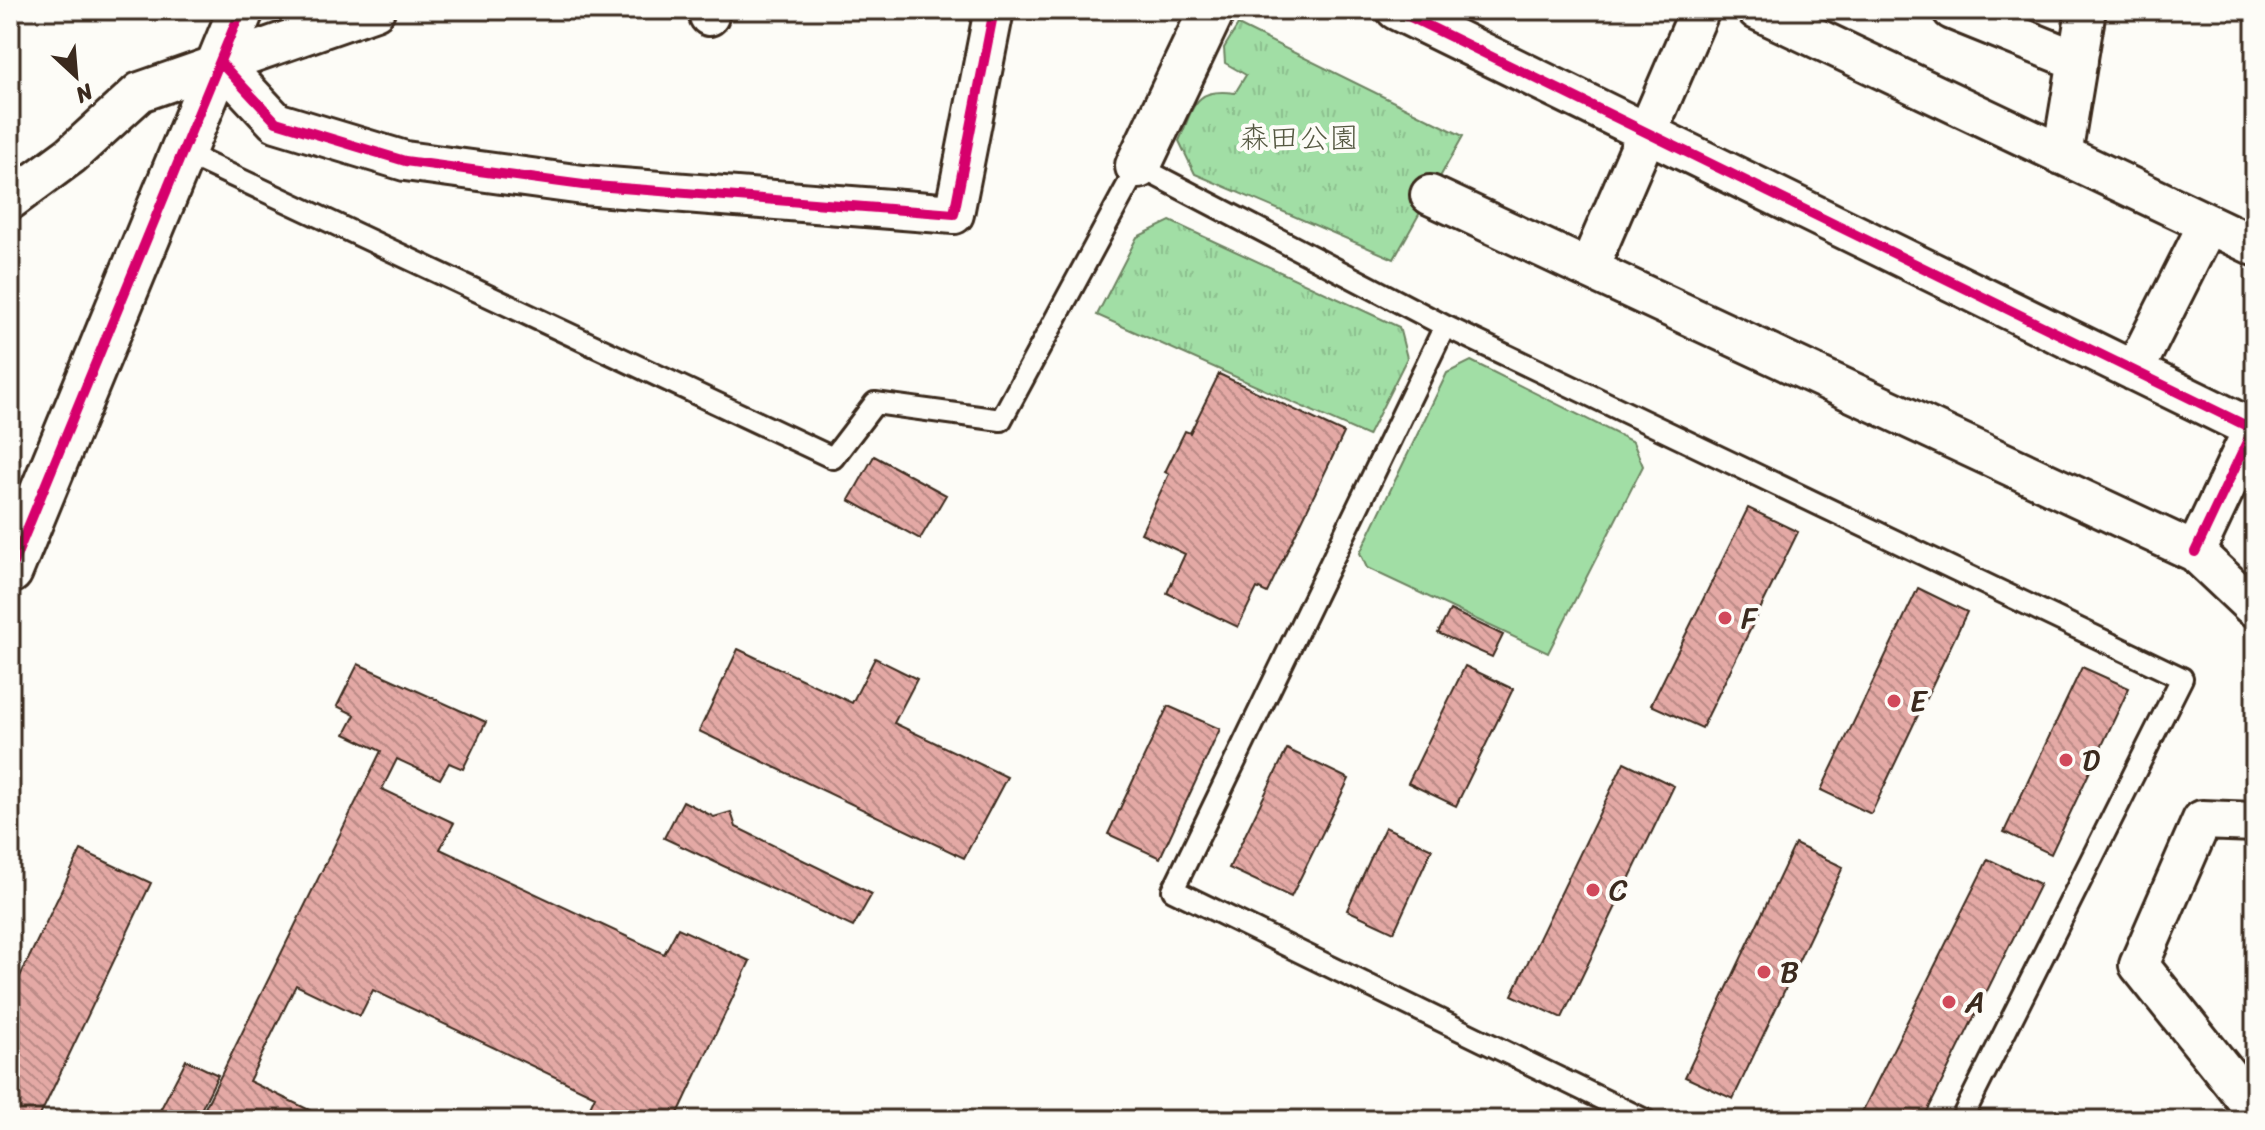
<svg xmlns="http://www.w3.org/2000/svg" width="2265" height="1130" font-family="Sriracha,'Klee One',sans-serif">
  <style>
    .park { fill: url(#park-tufts); stroke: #6e8462; stroke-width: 2 }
    .garden { fill: #a1dea5; stroke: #6e8462; stroke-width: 2 }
    .building { fill: url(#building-back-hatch); stroke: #3b2a1e; stroke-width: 2 }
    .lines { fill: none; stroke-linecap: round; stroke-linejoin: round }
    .lane-casing { stroke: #3b2a1e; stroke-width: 26 }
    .street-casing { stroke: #3b2a1e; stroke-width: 44 }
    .secondary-casing { stroke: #3b2a1e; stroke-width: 50 }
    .lane { stroke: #fdfcf7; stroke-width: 20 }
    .street { stroke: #fdfcf7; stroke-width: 38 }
    .secondary { stroke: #fdfcf7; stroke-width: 44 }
    .cycleway-casing { stroke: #fdfcf7; stroke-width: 15 }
    .cycleway { stroke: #d6006c; stroke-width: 10 }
    .poi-dot { fill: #d1495b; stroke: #fdfcf7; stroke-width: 3 }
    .labels { text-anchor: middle; stroke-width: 8; stroke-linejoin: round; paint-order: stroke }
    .park-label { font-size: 30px; fill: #545740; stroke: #fdfcf7 }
    .poi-label { font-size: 30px; fill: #3b2a1e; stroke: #fdfcf7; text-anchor: start }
  </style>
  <defs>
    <pattern id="park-tufts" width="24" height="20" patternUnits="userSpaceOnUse" patternTransform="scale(2)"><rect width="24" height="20" fill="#a1dea5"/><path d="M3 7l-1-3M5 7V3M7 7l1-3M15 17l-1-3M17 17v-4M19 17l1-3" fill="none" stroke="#8cbf8e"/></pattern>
    <pattern id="building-back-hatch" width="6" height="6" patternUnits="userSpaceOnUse" patternTransform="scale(2)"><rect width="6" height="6" fill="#e4a9a5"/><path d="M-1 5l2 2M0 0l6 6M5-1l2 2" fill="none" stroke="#ba8a86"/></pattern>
  </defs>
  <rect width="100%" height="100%" fill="#fdfcf7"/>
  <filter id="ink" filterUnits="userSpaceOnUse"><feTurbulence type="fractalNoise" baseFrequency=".0125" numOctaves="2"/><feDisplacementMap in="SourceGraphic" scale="16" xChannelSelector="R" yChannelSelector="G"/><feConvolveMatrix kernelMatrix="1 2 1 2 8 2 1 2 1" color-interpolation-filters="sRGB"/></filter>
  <g filter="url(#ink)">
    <!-- park -->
    <path class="park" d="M1238 25 1463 136 1394 259 1195 174 1179 141C1194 107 1193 87 1235 93L1246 75 1225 63 1224 48Z
      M1170 221 1399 327 1407 358 1368 436 1097 315 1137 237Z"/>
    <!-- garden -->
    <path class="garden" d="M1471 361 1633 442 1643 466 1548 653 1367 568 1360 553 1447 373Z"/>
    <!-- building -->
    <path class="building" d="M1219 374 1344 433 1267 593 1257 588 1238 627 1167 593 1185 554 1141 533 1169 474 1165 472 1185 431 1190 433Z
      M874 456 946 495 920 539 849 500Z
      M1748 508 1798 532 1702 728 1651 705Z
      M1918 588 1967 612 1871 814 1821 790Z
      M1450 610 1503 635 1492 657 1438 633Z
      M738 649 852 703 875 658 917 679 894 723 1007 777 964 858 699 731Z
      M358 664 486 722 463 769 449 763 440 779 397 759 382 789 454 823 440 849 664 954 678 928 750 961 675 1120H584L595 1096 373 990 360 1016 296 985 249 1081 330 1120H199L381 751 345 734 355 715 337 706Z
      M1465 666 1513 689 1456 806 1408 783Z
      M2082 667 2129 688 2051 854 2004 832Z
      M1168 706 1220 729 1160 858 1108 834Z
      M1287 749 1349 779 1291 897 1229 868Z
      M1624 762 1674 786 1562 1018 1512 995Z
      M683 801 714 817 731 812 736 827 872 894 853 927 664 838Z
      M1385 827 1432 849 1394 932 1347 910Z
      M1795 844 1843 867 1733 1099 1685 1077Z
      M81 850 151 883 38 1120H10V997Z
      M1988 859 2040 884 1923 1120H1858Z
      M186 1060 218 1075 196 1120H155Z"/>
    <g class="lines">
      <defs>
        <path id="lane" d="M184 153 833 458 875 403 1001 420 1138 166 1445 326 2182 678 1961 1120
          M1445 326 1173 890 1645 1120"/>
        <path id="street" d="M1396 10 2253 429 2195 552
          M1757 10 2255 246
          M1952 10 2078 61
          M709 16 710 10
          M220 62 276 122 405 161 583 185 954 214 994 10
          M2062 155 2086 10
          M1430 195 2195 552 2252 606
          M10 200 71 155 140 92 375 10
          M1589 267 1700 10
          M2134 371 2208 224
          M2255 822 2202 820 2139 965 2255 1110"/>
        <path id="secondary" d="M1138 166 1212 10
          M10 571 241 10"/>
      </defs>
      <!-- lane casing -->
      <use href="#lane" class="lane-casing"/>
      <!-- street casing -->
      <use href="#street" class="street-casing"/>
      <!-- secondary casing -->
      <use href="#secondary" class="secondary-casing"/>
      <!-- lane -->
      <use href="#lane" class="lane"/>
      <!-- street -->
      <use href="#street" class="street"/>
      <!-- secondary -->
      <use href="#secondary" class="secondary"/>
      <defs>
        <path id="cycleway" d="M1396 10 2253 429 2195 552
          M220 62 276 122 405 161 583 185 954 214 994 10
          M10 571 241 10"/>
      </defs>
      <!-- cycleway casing -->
      <use href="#cycleway" class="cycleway-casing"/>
      <!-- cycleway -->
      <use href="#cycleway" class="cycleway"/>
    </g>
  </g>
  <!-- markers -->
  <g class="poi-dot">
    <circle cx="1725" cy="618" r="8"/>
    <circle cx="1894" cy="701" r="8"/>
    <circle cx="2066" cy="760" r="8"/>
    <circle cx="1593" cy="890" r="8"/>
    <circle cx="1764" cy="972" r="8"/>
    <circle cx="1949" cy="1002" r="8"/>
  </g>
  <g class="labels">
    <!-- park labels -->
    <g class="park-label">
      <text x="1299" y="148">森田公園</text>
    </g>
    <!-- poi labels -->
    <g class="poi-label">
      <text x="1741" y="628">F</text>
      <text x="1910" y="711">E</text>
      <text x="2082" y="770">D</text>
      <text x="1609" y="900">C</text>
      <text x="1780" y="982">B</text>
      <text x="1965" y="1012">A</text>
    </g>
  </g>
  <!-- margin -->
  <rect width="2265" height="1130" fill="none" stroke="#fdfcf7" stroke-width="40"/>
  <rect x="20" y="20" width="2225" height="1090" fill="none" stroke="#3b2a1e" stroke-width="3" filter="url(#ink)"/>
  <!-- north arrow -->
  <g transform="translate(76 76) rotate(154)" stroke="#fdfcf7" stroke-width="6" paint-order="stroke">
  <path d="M0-6L14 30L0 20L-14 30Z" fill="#3b2a1e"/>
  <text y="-12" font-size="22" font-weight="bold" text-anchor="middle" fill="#3b2a1e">N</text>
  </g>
</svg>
